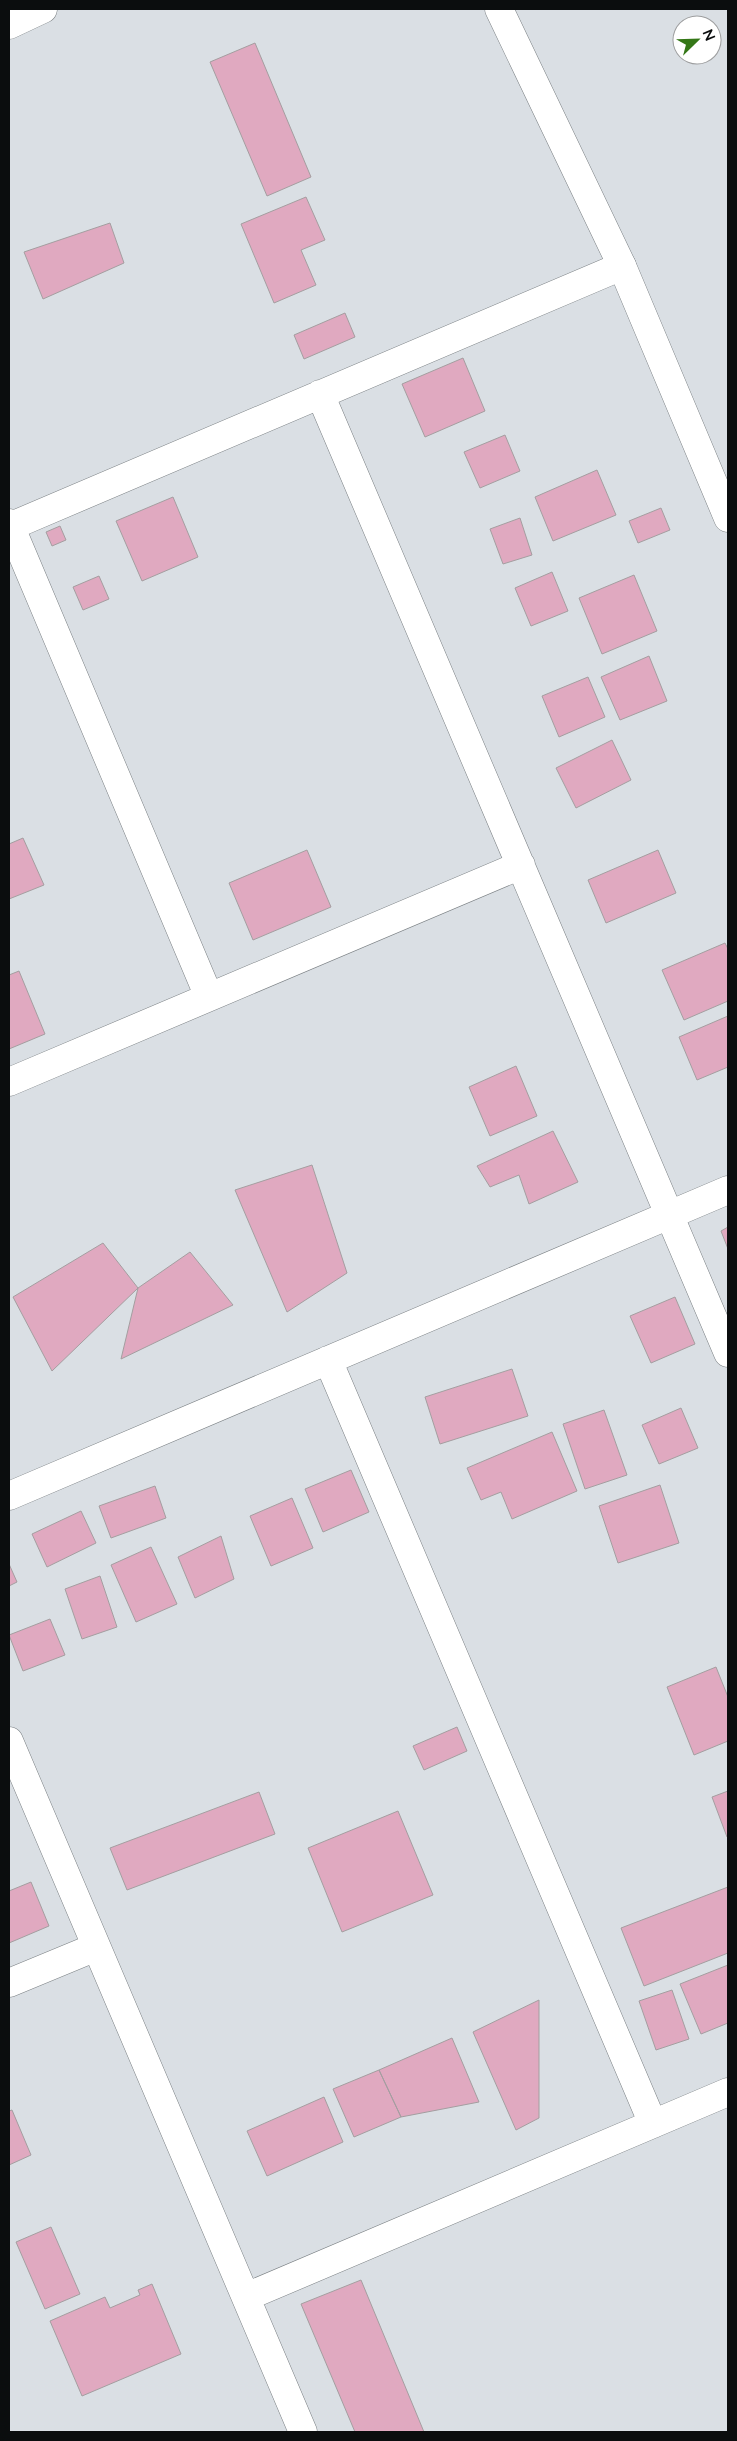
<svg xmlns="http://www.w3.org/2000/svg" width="737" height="2441" font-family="Lato,sans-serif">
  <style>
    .building { fill: #e0a9c0; stroke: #a49ea0 }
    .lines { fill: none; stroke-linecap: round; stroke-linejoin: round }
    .street-casing { stroke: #7b8084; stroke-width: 29 }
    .secondary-casing { stroke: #7b8084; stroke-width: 29 }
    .street { stroke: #fff; stroke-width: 28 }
    .secondary { stroke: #fff; stroke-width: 28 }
  </style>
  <rect width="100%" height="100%" fill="#dadfe4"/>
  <!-- building -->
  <path class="building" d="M255 43 311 177 267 196 210 62Z
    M306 197 325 240 301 250 316 285 274 303 241 224Z
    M110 223 124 263 43 299 24 252Z
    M345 313 355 337 304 359 294 335Z
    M463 358 485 411 425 437 402 384Z
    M505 435 520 471 480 488 464 452Z
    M597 470 616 515 553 541 535 497Z
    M173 497 198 557 142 581 116 521Z
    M661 508 670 530 638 543 629 521Z
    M520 518 532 555 503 564 490 529Z
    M60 526 66 540 52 546 46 532Z
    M552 572 568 611 531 626 515 588Z
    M634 575 657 631 602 654 579 598Z
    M99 576 109 599 83 610 73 587Z
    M649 656 667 701 620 720 601 677Z
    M588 677 605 717 559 737 542 696Z
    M612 740 631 780 576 808 556 768Z
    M23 838 44 885 9 899V844Z
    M307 850 331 907 253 940 229 883Z
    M658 850 676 893 606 923 588 880Z
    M725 943 728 949V1001L684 1020 662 970Z
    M19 971 45 1034 9 1049V975Z
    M728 1016V1067L697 1080 679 1037Z
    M516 1066 537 1116 490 1136 469 1087Z
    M553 1131 578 1182 529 1204 519 1175 490 1187 477 1166Z
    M312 1165 347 1273 287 1312 235 1190Z
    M728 1227V1249L721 1231Z
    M103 1243 138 1288 52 1371 13 1297Z
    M190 1252 233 1305 121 1359 138 1288Z
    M675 1297 695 1344 651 1363 630 1316Z
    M512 1369 528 1416 440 1444 425 1397Z
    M681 1408 698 1448 659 1464 642 1425Z
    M604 1410 627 1475 585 1489 563 1424Z
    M552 1432 577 1491 512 1519 501 1492 481 1500 467 1468Z
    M351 1470 369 1512 323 1532 305 1489Z
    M660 1485 679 1543 618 1563 599 1506Z
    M155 1486 166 1518 111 1538 99 1506Z
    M292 1498 313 1548 271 1566 250 1516Z
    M81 1511 96 1543 47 1567 32 1534Z
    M221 1536 234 1579 195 1598 178 1557Z
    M151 1547 177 1604 136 1622 111 1565Z
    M9 1564 17 1582 9 1586Z
    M100 1576 117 1627 82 1639 65 1589Z
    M50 1619 65 1655 23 1671 9 1635Z
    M716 1667 728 1697V1741L694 1755 667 1687Z
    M457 1727 467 1751 424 1770 413 1746Z
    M728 1791V1836L727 1837 712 1797Z
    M259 1792 275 1834 127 1890 110 1848Z
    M398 1811 433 1895 342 1932 308 1848Z
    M31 1882 49 1926 9 1943V1891Z
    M728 1887V1953L644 1986 621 1928Z
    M728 1965V2023L701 2034 680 1984Z
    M672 1990 689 2039 656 2050 639 2001Z
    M539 2000V2118L516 2130 473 2032Z
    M452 2038 479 2102 401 2117 379 2070Z
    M379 2070 401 2117 354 2137 333 2089Z
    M324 2097 343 2142 267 2176 247 2131Z
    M12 2110 31 2155 9 2165V2111Z
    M51 2227 80 2294 45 2309 16 2242Z
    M361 2280 424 2432H355L301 2304Z
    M152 2284 181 2354 82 2396 50 2321 105 2297 110 2308 140 2295 138 2290Z"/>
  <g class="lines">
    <defs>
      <path id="street" d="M320 394 728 1353
        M9 523 209 997
        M9 527 622 266
        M9 1082 521 865
        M328 1360 653 2124
        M9 1496 728 1190
        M9 1741 303 2432
        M9 1983 96 1947
        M246 2297 728 2092"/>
      <path id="secondary" d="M499 9 622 266 728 518
        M9 25 43 9"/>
    </defs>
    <!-- street casing -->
    <use href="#street" class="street-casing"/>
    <!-- secondary casing -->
    <use href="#secondary" class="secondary-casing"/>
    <!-- street -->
    <use href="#street" class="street"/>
    <!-- secondary -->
    <use href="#secondary" class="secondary"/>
  </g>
  <!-- border -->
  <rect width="737" height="2441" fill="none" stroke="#0b0d0e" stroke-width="20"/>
  <!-- north arrow -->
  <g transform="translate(697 40) rotate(67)"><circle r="24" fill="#ffffff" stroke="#9d9e9f"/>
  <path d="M0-4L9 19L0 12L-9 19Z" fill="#347717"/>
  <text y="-8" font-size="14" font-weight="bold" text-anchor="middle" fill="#0b0d0e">N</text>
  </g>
</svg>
